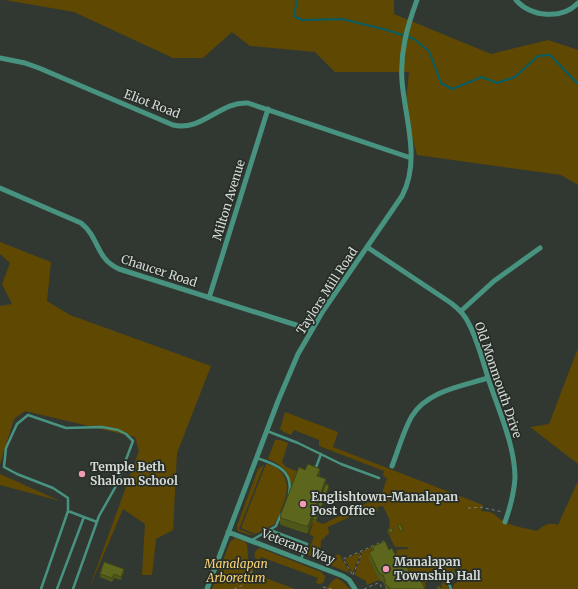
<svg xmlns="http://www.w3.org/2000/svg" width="578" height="589" font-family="Merriweather,serif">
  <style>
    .green { fill: #5f4802 }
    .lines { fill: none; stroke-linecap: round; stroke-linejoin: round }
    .stream { stroke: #075d64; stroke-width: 2 }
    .path { stroke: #787e79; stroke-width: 1; stroke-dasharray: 3 3; stroke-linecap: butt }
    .service { stroke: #489380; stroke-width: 2.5 }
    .minor { stroke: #489380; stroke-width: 5 }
    .wall { fill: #4f5819 }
    .shaded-wall { fill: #404714 }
    .building { fill: #5c661d; stroke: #404714 }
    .poi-dot { fill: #f19ab4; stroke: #272e28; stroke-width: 1.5 }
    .labels { text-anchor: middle; stroke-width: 3.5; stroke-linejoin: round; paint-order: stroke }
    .street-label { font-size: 12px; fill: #d6dad6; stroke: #272e28 }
    .poi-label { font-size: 12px; font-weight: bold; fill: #d6dad6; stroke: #272e28; text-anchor: start }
    .park-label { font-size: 12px; font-style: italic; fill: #f8d274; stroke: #272e28 }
  </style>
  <rect width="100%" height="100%" fill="#313832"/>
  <!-- green -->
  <path class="green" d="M5 0H394V14L491 54 548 40 578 50V185L561 175 417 155 405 111 409 72H335L315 52 250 46 232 32 203 58H173L74 12Z
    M0 242 51 262 47 301 70 315 211 366 177 453 173 530 156 539 152 575H142L145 524 123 509 89 589 139 451 135 437 25 411 14 419 0 464V306L12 304 2 284 10 263 0 254Z
    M578 348V464L530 427 549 424Z
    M285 412 338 432 333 447 483 505 481 511C497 512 494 516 505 522 514 527 526 528 537 531 544 525 549 522 558 525L578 481V589H453L454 584 462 579V575L460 567 443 575 449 589H441V588L442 587 441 584 444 582 442 577 440 578 439 577 425 583 426 587 422 589 413 588 399 566 402 563 401 559 396 556 395 554 397 553 396 550 408 549V547H395L387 531C394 522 386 514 383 506L377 507 378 511 374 512 371 507 328 527 329 533 321 541 320 555 315 558 307 554 314 537 309 534 313 524 312 523 313 520 323 524 381 496 387 478 383 476 384 471 319 446V440L294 430 291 435 284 432 280 429Z
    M275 440H280L288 443 282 462 286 467 299 472 292 493C291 475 284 465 268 459Z
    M266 464C273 465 278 468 282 473 294 488 281 508 275 524L255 534 241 528Z
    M264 465 239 529 254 535H250L238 531 237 526 258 469Z
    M0 474 60 501 0 485Z
    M235 538 244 541 247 544 248 558 254 567 252 573 295 589H212L230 542Z
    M380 543 382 544 369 559 379 580 367 585 366 581 355 575V573L363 551Z
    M260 548 321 572 325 576 324 582 320 584 316 583 318 578 261 557 259 561C252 558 254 550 260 548Z
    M361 552 353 572 352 573 345 559Z
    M339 554 350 573 327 564 330 558Z
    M337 578 342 581 350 589H326L333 580Z"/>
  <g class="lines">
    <!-- stream -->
    <path class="stream" d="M297 0 294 16 302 20 342 19 387 30 414 39 429 51 441 83 452 89 482 77 497 83 515 77 538 56 550 55 578 84"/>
    <!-- path -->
    <path class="path" d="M468 508 480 507 503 512
      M352 574 343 559 384 541
      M353 575 362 552
      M323 587 332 589
      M234 589C246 584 246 584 250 573L255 570
      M364 589 378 583 381 585V589"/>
    <!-- service -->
    <path class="service" d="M267 431 298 443 341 464 379 478
      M257 458C275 464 294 470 289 494
      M315 470 321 454
      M68 511 97 522
      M270 530 307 544 301 559
      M252 540 276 526 281 514
      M446 575 451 589
      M41 589 68 511V498L53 488 17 474 4 467 6 448 17 424 28 415 66 428 102 427 118 430 126 434 133 441 116 486 99 516 73 589
      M57 589 84 517"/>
    <!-- minor -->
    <path class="minor" d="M516 0C531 17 562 20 578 3
      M0 58 25 63 39 68 173 125C202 132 220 101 248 103L411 158
      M0 188 81 223C100 238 95 258 119 269L312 330
      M367 247 451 303C459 309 465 315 469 324 478 341 483 362 489 381 499 411 515 446 515 478 514 493 510 508 505 522
      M209 298 268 109
      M461 311 494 281 540 248
      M392 466C398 451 404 429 412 416 427 391 462 386 488 378
      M228 532 343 576 349 580 355 589
      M207 589 278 401 298 354 323 311 402 196C421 160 405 119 402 81 400 52 407 27 417 0"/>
  </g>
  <!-- wall -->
  <path class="wall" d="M320 476 319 477 326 484 329 488 316 522 313 520 308 533H305L281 525 280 523V516Z
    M372 547 389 550 401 567 413 581 425 589H385V586L383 582 379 580 369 559V552L372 551Z
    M124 572 121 580 114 578 112 582 100 577V574Z"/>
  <!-- shaded-wall -->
  <path class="shaded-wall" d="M320 469V476L317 483V476Z
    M326 479V486L308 533V526Z
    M329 486V488L316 522V520Z
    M124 569V572L121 580V577Z"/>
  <!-- building -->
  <path class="building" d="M308 464 320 469 317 476 326 479 308 526H305L281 518 280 516 299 467 305 470Z
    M326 484 329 486 316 520 313 519Z
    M400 524 403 530 400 531 398 525Z
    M392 528 393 532 390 533 388 529Z
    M385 541 389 550 392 548 401 567 406 564 413 581 420 578 425 589H390L389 587 385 584V580L383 575 379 573 369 552 374 550 372 547Z
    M104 562 124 569 121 577 114 574 112 578 100 574Z
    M454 570 457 575 454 577 451 571Z
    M439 586 441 589H438L437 587Z"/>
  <!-- markers -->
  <g class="poi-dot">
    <circle cx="82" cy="474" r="4"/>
    <circle cx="303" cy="504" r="4"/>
    <circle cx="386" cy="569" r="4"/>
  </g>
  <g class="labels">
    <!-- street labels -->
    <g class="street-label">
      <text transform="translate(152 104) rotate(21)" y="4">Eliot Road</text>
      <text transform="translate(229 200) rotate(-73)" y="4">Milton Avenue</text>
      <text transform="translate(159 271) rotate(18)" y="4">Chaucer Road</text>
      <text transform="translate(327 291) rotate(-57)" y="4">Taylors Mill Road</text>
      <text transform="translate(498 380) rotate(71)" y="4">Old Monmouth Drive</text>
      <text transform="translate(298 547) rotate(21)" y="4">Veterans Way</text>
    </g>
    <!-- poi labels -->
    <g class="poi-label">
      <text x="90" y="471">Temple Beth<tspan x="90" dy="14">Shalom School</tspan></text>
      <text x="311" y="501">Englishtown-Manalapan<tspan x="311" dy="14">Post Office</tspan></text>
      <text x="394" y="566">Manalapan<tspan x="394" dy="14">Township Hall</tspan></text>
    </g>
    <!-- park labels -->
    <g class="park-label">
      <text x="236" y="568">Manalapan<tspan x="236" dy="14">Arboretum</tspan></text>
    </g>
  </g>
</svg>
